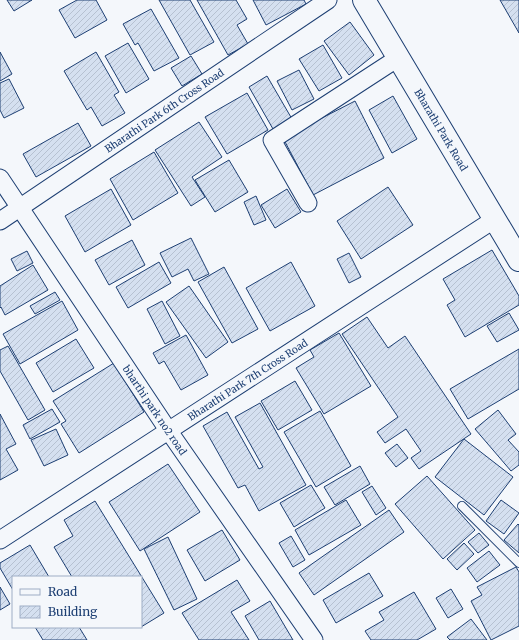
<svg xmlns="http://www.w3.org/2000/svg" width="519" height="640" font-family="Merriweather,serif">
  <style>
    .building { fill: url(#building-hatch); stroke: #1d3f73 }
    .lines { fill: none; stroke-linecap: round; stroke-linejoin: round }
    .service-casing { stroke: #1d3f73; stroke-width: 10 }
    .minor-casing { stroke: #1d3f73; stroke-width: 19 }
    .secondary-casing { stroke: #1d3f73; stroke-width: 24 }
    .service { stroke: #f4f7fb; stroke-width: 8 }
    .minor { stroke: #f4f7fb; stroke-width: 17 }
    .secondary { stroke: #f4f7fb; stroke-width: 22 }
    .labels { text-anchor: middle; stroke-width: 3; stroke-linejoin: round; paint-order: stroke }
    .street-label { font-size: 10px; fill: #1d3f73; stroke: #f4f7fb }
  </style>
  <defs>
    <pattern id="building-hatch" width="6" height="6" patternUnits="userSpaceOnUse"><rect width="6" height="6" fill="#d5e0f0"/><path d="M-1 1l2-2M0 6l6-6M5 7l2-2" fill="none" stroke="#b6c1d1"/></pattern>
  </defs>
  <rect width="100%" height="100%" fill="#f4f7fb"/>
  <!-- building -->
  <path class="building" d="M7 0H32L14 11Z
    M77 0H96L107 20 75 38 59 10Z
    M159 0H190L214 42 190 55Z
    M197 0H236L247 19 237 25 248 44 228 55Z
    M253 0H304L306 4 266 25Z
    M500 0H519V33Z
    M151 9 179 58 154 71 138 43 135 45 123 24Z
    M350 22 374 55 349 75 324 41Z
    M128 43 149 79 126 93 105 56Z
    M323 45 342 78 319 91 299 59Z
    M0 52 12 74 0 81Z
    M96 52 119 92 114 95 125 113 102 126 91 107 87 110 64 71Z
    M191 56 202 74 182 86 171 68Z
    M299 70 314 99 292 110 277 81Z
    M267 76 292 119 273 129 249 87Z
    M9 79 24 108 4 118 0 110V83Z
    M247 93 268 130 227 154 205 117Z
    M393 96 417 139 392 153 369 110Z
    M355 101 384 158 313 195 283 138Z
    M199 122 222 157 192 177 205 197 191 206 155 150Z
    M78 123 91 146 36 177 23 154Z
    M154 152 178 193 133 220 110 179Z
    M229 160 248 192 215 212 195 180Z
    M388 187 413 225 361 259 337 221Z
    M111 189 131 225 85 252 65 216Z
    M287 189 301 212 275 228 261 205Z
    M256 196 266 220 254 225 244 202Z
    M191 238 209 274 194 281 188 269 172 277 160 253Z
    M132 240 145 265 109 285 95 260Z
    M492 250 519 296V305L465 337 447 305 455 300 443 279Z
    M27 251 33 263 17 271 11 259Z
    M349 253 361 277 349 283 337 259Z
    M159 262 171 283 128 308 116 287Z
    M291 262 315 306 270 331 246 288Z
    M33 265 48 290 5 315 1 307 0 308V286Z
    M224 267 258 329 232 343 198 282Z
    M189 286 228 342 206 358 166 302Z
    M55 292 60 300 35 314 30 306Z
    M62 301 78 330 20 364 3 334Z
    M162 301 180 336 165 344 147 309Z
    M509 313 519 330 497 342 487 326Z
    M367 317 388 348 405 336 471 434 419 469 411 458 421 451 406 429 385 443 377 432 398 417 342 334Z
    M339 333 371 386 324 414 296 368 314 357 310 350Z
    M186 335 208 375 181 390 164 361 159 364 153 353Z
    M76 339 94 368 53 392 36 363Z
    M8 346 45 410 28 420 0 371V350Z
    M519 349V389L468 419 450 389Z
    M114 363 144 412 79 453 61 424 66 421 53 401Z
    M295 381 312 410 278 430 261 401Z
    M260 403 306 485 259 511 245 485 238 488 203 426 227 412 259 469 263 467 235 417Z
    M52 409 60 422 30 439 23 425Z
    M498 410 516 434 508 440 519 452V465L511 471 475 429Z
    M320 411 351 466 316 487 284 432Z
    M0 414 16 444 6 449 18 470 0 480Z
    M56 429 68 455 44 466 31 440Z
    M464 439 513 477 484 515 435 477Z
    M397 444 408 458 396 467 385 453Z
    M168 464 200 512 140 551 109 502Z
    M360 466 370 484 335 505 324 487Z
    M427 476 475 530 443 559 395 504Z
    M311 485 325 508 294 527 280 503Z
    M372 486 386 508 376 515 362 492Z
    M346 500 361 525 309 555 295 530Z
    M501 500 519 513 504 534 486 521Z
    M95 501 164 613 141 627V577H72L54 547 73 536 64 520Z
    M389 510 404 532 314 595 299 573Z
    M518 524 519 525V553L504 540Z
    M222 530 240 560 205 581 187 550Z
    M479 533 489 545 478 553 468 542Z
    M291 536 305 560 293 567 279 543Z
    M168 537 197 599 174 610 144 549Z
    M464 543 474 554 457 570 447 559Z
    M30 545 49 577H13V590L0 568V563Z
    M489 551 500 565 477 582 467 568Z
    M516 567 519 572V626L491 640 471 601 482 595 477 587Z
    M369 573 383 596 336 623 323 600Z
    M237 580 250 601 231 612 249 640H199L182 613Z
    M0 587 10 604 0 610Z
    M451 589 463 609 448 618 436 598Z
    M414 592 436 629 417 640H371L365 631 384 620 379 612Z
    M270 601 293 640H259L245 616Z
    M471 619 487 640H450L447 637Z
    M35 627H79L87 640H43Z"/>
  <g class="lines">
    <defs>
      <path id="service" d="M462 506 519 563"/>
      <g id="minor">
        <path id="s1" d="M0 178 168 430 314 640"/>
        <path d="M308 203 272 140 398 58"/>
        <path id="s2" d="M0 221 328 0"/>
        <path id="s3" d="M0 540 495 219"/>
      </g>
      <g id="secondary">
        <path id="s4" d="M364 0 519 260"/>
      </g>
    </defs>
    <!-- service casing -->
    <use href="#service" class="service-casing"/>
    <!-- minor casing -->
    <use href="#minor" class="minor-casing"/>
    <!-- secondary casing -->
    <use href="#secondary" class="secondary-casing"/>
    <!-- service -->
    <use href="#service" class="service"/>
    <!-- minor -->
    <use href="#minor" class="minor"/>
    <!-- secondary -->
    <use href="#secondary" class="secondary"/>
  </g>
  <g class="labels">
    <!-- street labels -->
    <g class="street-label">
      <text dy="4" stroke="none"><textPath href="#s2" startOffset="198">Bharathi Park 6th Cross Road</textPath></text>
      <text dy="4" stroke="none"><textPath href="#s4" startOffset="151">Bharathi Park Road</textPath></text>
      <text dy="4" stroke="none"><textPath href="#s3" startOffset="295">Bharathi Park 7th Cross Road</textPath></text>
      <text dy="4" stroke="none"><textPath href="#s1" startOffset="279">bharthi park no2 road</textPath></text>
    </g>
  </g>
  <!-- legend -->
  <rect x="12" y="576" width="130" height="52" fill="#f4f7fb" stroke="#9eadc5"/>
  <rect x="20" y="589" width="20" height="6" fill="#f4f7fb" stroke="#9eadc5"/>
  <text x="48" y="596" font-size="12" fill="#1d3f73">Road</text>
  <rect x="20" y="606" width="20" height="12" fill="url(#building-hatch)" stroke="#9eadc5"/>
  <text x="48" y="616" font-size="12" fill="#1d3f73">Building</text>
</svg>
